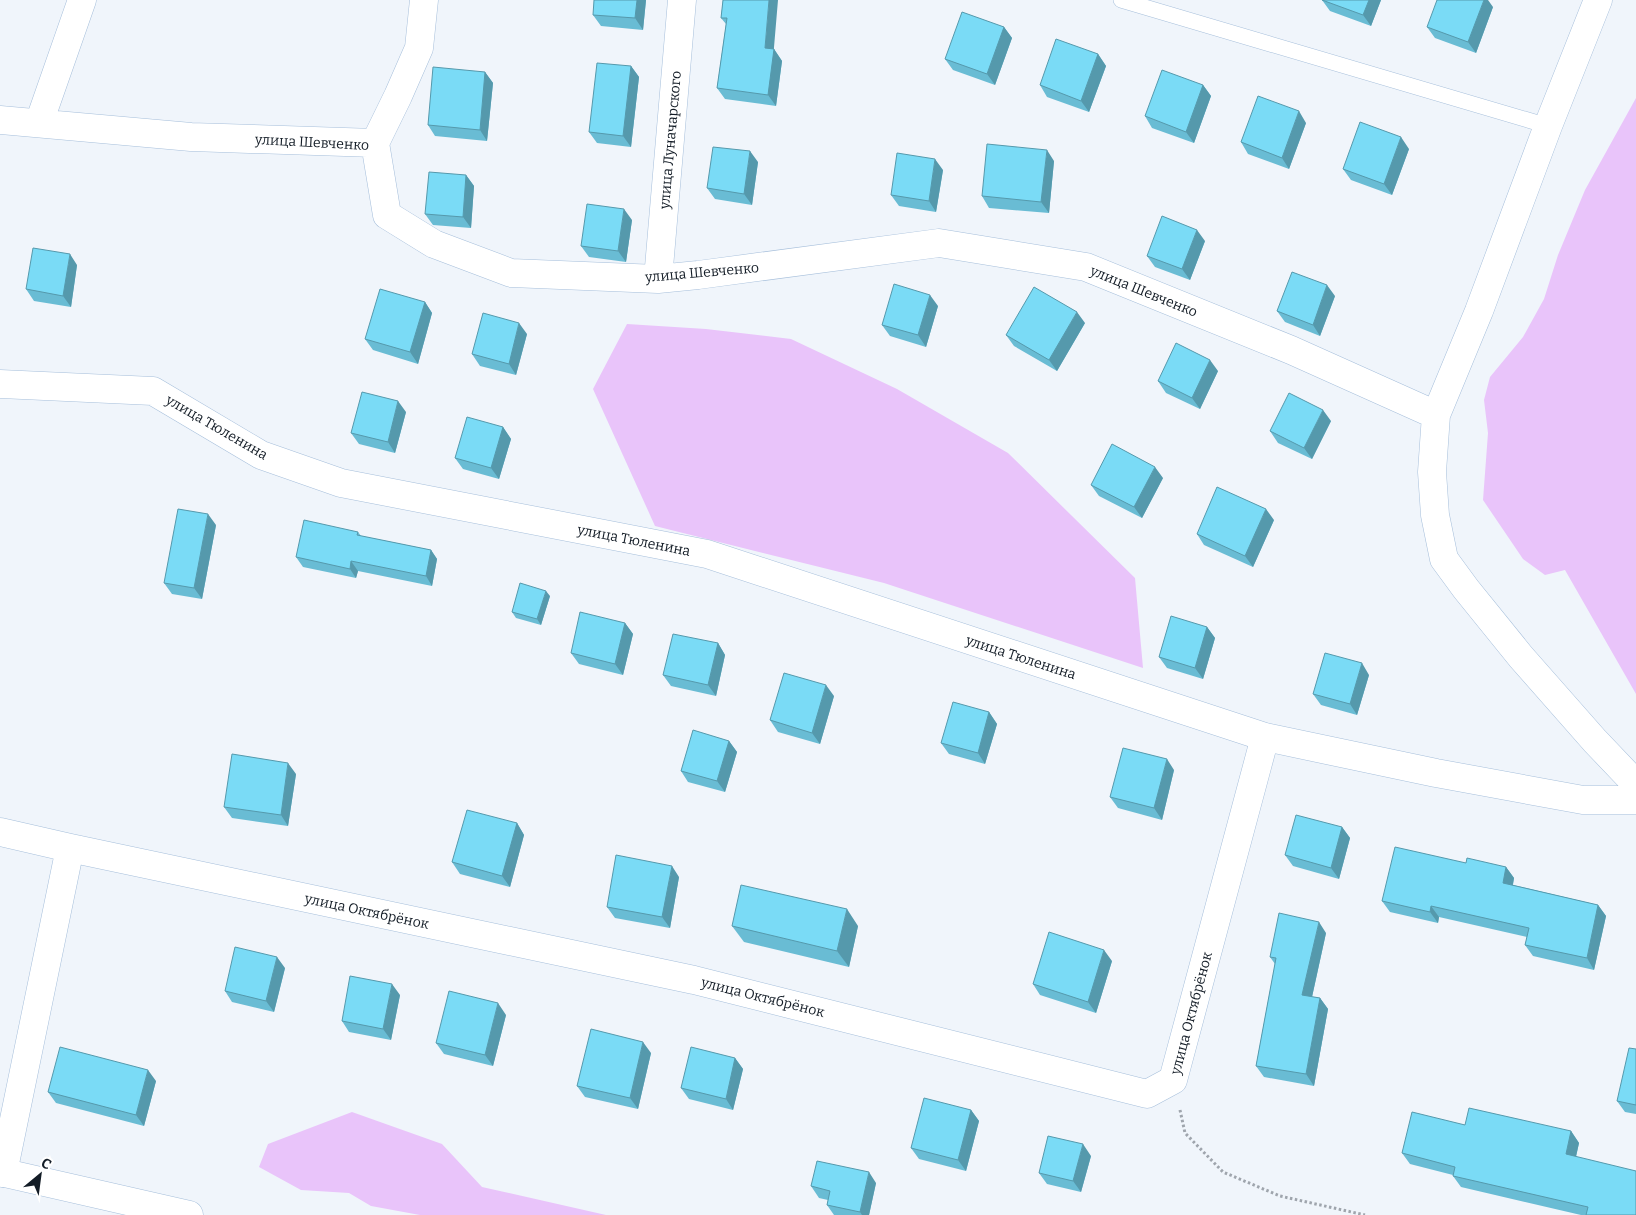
<svg xmlns="http://www.w3.org/2000/svg" width="1636" height="1215" font-family="Bitter,serif">
  <style>
    .green { fill: #e9c4fa }
    .lines { fill: none; stroke-linecap: round; stroke-linejoin: round }
    .service-casing { stroke: #a6bfdb; stroke-width: 16 }
    .minor-casing { stroke: #a6bfdb; stroke-width: 29 }
    .tertiary-casing { stroke: #a6bfdb; stroke-width: 29 }
    .path { stroke: #9fa5ad; stroke-width: 3; stroke-dasharray: 2.5 2.5; stroke-linecap: butt }
    .service { stroke: #fff; stroke-width: 15 }
    .minor { stroke: #fff; stroke-width: 28 }
    .tertiary { stroke: #fff; stroke-width: 28 }
    .wall { fill: #69bcd4 }
    .shaded-wall { fill: #5599ac }
    .building { fill: #7adbf6; stroke: #5599ac }
    .labels { text-anchor: middle; stroke-width: 4; stroke-linejoin: round; paint-order: stroke }
    .street-label { font-size: 14px; fill: #131c26; stroke: #fff }
  </style>
  <rect width="100%" height="100%" fill="#f0f5fb"/>
  <!-- green -->
  <path class="green" d="M1636 98V694L1565 570 1545 575 1523 559 1483 500 1488 433 1484 400 1490 377 1523 337 1544 299 1558 255 1585 190Z
    M627 324 706 329 791 339 897 389 1008 453 1135 578 1143 668 884 583 655 526 593 389Z
    M352 1112 442 1144 482 1187 606 1215H420L371 1206 349 1193 301 1190 259 1167 268 1144Z"/>
  <g class="lines">
    <defs>
      <path id="service" d="M1121 0 1548 126"/>
      <path id="minor" d="M1598 0 1548 126 1479 311 1436 415 1432 472 1435 515 1444 559 1466 589 1521 657 1595 741 1636 784
        M0 120 191 137 375 143 387 215 434 244 511 273 658 279 698 275 939 243 1086 267 1291 350 1436 415
        M39 123 82 0
        M375 143 398 96 419 48 424 0
        M658 279 682 0
        M0 384 153 391 261 455 341 483 707 554 1265 737 1436 773 1583 800H1636
        M0 832 70 848 694 980 1147 1094 1173 1080 1265 737
        M3 1173 70 848"/>
      <path id="tertiary" d="M0 1172 189 1215"/>
    </defs>
    <!-- service casing -->
    <use href="#service" class="service-casing"/>
    <!-- minor casing -->
    <use href="#minor" class="minor-casing"/>
    <!-- tertiary casing -->
    <use href="#tertiary" class="tertiary-casing"/>
    <!-- path -->
    <path class="path" d="M1180 1110 1185 1133 1223 1172 1280 1196 1365 1215"/>
    <!-- service -->
    <use href="#service" class="service"/>
    <!-- minor -->
    <use href="#minor" class="minor"/>
    <!-- tertiary -->
    <use href="#tertiary" class="tertiary"/>
  </g>
  <!-- wall -->
  <path class="wall" d="M646 0 643 30 601 26 593 15Z
    M723 0 774 49 782 61 776 106 725 99 717 88 726 24 721 18Z
    M1322 0H1381L1371 26 1330 11Z
    M1493 7 1476 53 1435 38 1427 27Z
    M1004 27 1012 38 995 85 953 70 945 59Z
    M1098 54 1106 66 1089 112 1047 97 1040 85Z
    M631 66 639 77 631 147 597 143 589 132Z
    M485 72 493 83 487 141 435 136 428 125Z
    M1203 85 1211 96 1194 143 1152 128 1145 116Z
    M1306 123 1289 169 1248 154 1241 142Z
    M1409 149 1392 195 1351 180 1343 169Z
    M1054 161 1049 213 989 208 982 196Z
    M758 162 752 205 715 199 707 188Z
    M943 170 936 212 899 206 891 195Z
    M466 175 474 186 471 228 433 225 425 214Z
    M632 220 626 262 589 257 581 246Z
    M1205 241 1190 280 1155 267 1147 256Z
    M77 265 71 307 34 301 26 289Z
    M1335 296 1320 336 1285 322 1277 311Z
    M425 302 432 313 418 364 373 350 365 339Z
    M938 306 926 347 890 336 882 325Z
    M1085 323 1057 371 1014 346 1006 335Z
    M527 334 516 375 480 366 472 354Z
    M1218 371 1200 409 1166 393 1158 381Z
    M406 412 395 453 359 444 351 433Z
    M1331 421 1312 459 1278 443 1270 431Z
    M503 427 511 439 499 479 463 469 455 458Z
    M1163 478 1142 518 1099 496 1091 485Z
    M1274 520 1253 567 1204 545 1197 534Z
    M216 525 202 599 172 594 164 583Z
    M358 532 361 536 431 550 437 559 432 586 358 571 356 578 303 567 296 557Z
    M550 596 541 625 516 618 512 612Z
    M625 623 633 634 623 675 579 664 571 653Z
    M1207 627 1215 638 1203 679 1167 668 1159 657Z
    M718 643 725 655 716 696 671 686 663 675Z
    M1369 675 1357 715 1321 705 1313 694Z
    M834 696 820 744 778 732 770 720Z
    M989 712 997 724 985 764 949 754 941 743Z
    M729 741 737 752 725 792 688 782 681 771Z
    M1174 770 1162 820 1118 808 1110 797Z
    M296 774 288 826 232 818 224 807Z
    M517 823 524 835 510 887 460 874 452 862Z
    M1342 827 1350 838 1339 879 1293 866 1285 855Z
    M1466 863 1506 867 1514 878 1513 885 1598 905 1606 916 1594 970 1533 956 1525 945 1527 937 1439 917 1438 923 1390 912 1382 901Z
    M679 877 670 928 615 918 607 907Z
    M732 926H858L849 967 744 942Z
    M1326 933 1312 997 1320 998 1328 1009 1314 1086 1264 1077 1256 1066 1275 964 1270 957Z
    M1112 961 1096 1013 1040 995 1033 984Z
    M285 968 274 1012 232 1002 225 991Z
    M400 995 391 1040 349 1032 342 1021Z
    M506 1015 493 1066 444 1054 436 1043Z
    M1636 1049V1114L1625 1112 1617 1101Z
    M651 1053 638 1109 585 1097 577 1086Z
    M735 1058 743 1069 733 1110 689 1099 681 1088Z
    M156 1081 144 1126 56 1103 48 1092Z
    M971 1110 979 1121 966 1171 919 1159 911 1148Z
    M1465 1125 1571 1131 1579 1143 1576 1157 1636 1215H1581L1461 1187 1453 1176V1175L1410 1164 1402 1153Z
    M1091 1156 1081 1192 1047 1184 1039 1173Z
    M876 1183 869 1215H834L827 1205 828 1200 819 1198 811 1186Z"/>
  <!-- shaded-wall -->
  <path class="shaded-wall" d="M637 0H646L643 30 635 18Z
    M769 0H778L773 59 774 49 782 61 776 106 768 95 765 48Z
    M1369 0H1381L1371 26 1363 15Z
    M1484 0H1488L1493 7 1476 53 1468 42Z
    M1004 27 1012 38 995 85 987 74Z
    M1098 54 1106 66 1089 112 1081 101Z
    M631 66 639 77 631 147 623 136Z
    M485 72 493 83 487 141 480 130Z
    M1203 85 1211 96 1194 143 1186 132Z
    M1299 111 1306 123 1289 169 1282 158Z
    M1401 137 1409 149 1392 195 1384 184Z
    M1047 150 1054 161 1049 213 1041 202Z
    M750 151 758 162 752 205 744 194Z
    M935 159 943 170 936 212 929 201Z
    M466 175 474 186 471 228 463 217Z
    M624 209 632 220 626 262 618 251Z
    M1197 230 1205 241 1190 280 1182 269Z
    M70 254 77 265 71 307 63 296Z
    M1327 285 1335 296 1320 336 1313 325Z
    M930 295 938 306 926 347 918 335Z
    M425 302 432 313 418 364 410 352Z
    M1077 312 1085 323 1057 371 1049 360Z
    M519 323 527 334 516 375 509 364Z
    M1210 360 1218 371 1200 409 1192 398Z
    M398 401 406 412 395 453 388 442Z
    M1323 410 1331 421 1312 459 1304 448Z
    M503 427 511 439 499 479 491 468Z
    M1155 467 1163 478 1142 518 1134 507Z
    M1266 509 1274 520 1253 567 1245 556Z
    M208 514 216 525 202 599 194 588Z
    M431 550 437 559 432 586 426 576Z
    M351 561 358 571 356 578 350 569Z
    M546 591 550 596 541 625 537 619Z
    M625 623 633 634 623 675 615 664Z
    M1207 627 1215 638 1203 679 1195 668Z
    M718 643 725 655 716 696 708 685Z
    M1362 663 1369 675 1357 715 1350 704Z
    M826 685 834 696 820 744 812 733Z
    M989 712 997 724 985 764 978 753Z
    M729 741 737 752 725 792 717 781Z
    M1167 759 1174 770 1162 820 1154 808Z
    M288 763 296 774 288 826 281 815Z
    M517 823 524 835 510 887 502 876Z
    M1342 827 1350 838 1339 879 1331 868Z
    M672 866 679 877 670 928 662 917Z
    M1506 867 1514 878 1511 894 1503 883Z
    M1598 905 1606 916 1594 970 1587 958Z
    M1431 906 1439 917 1438 923 1430 912Z
    M847 909 858 926 849 967 837 951Z
    M1319 922 1326 933 1310 1006 1302 995Z
    M1104 950 1112 961 1096 1013 1088 1002Z
    M277 957 285 968 274 1012 266 1001Z
    M392 984 400 995 391 1040 383 1029Z
    M1320 998 1328 1009 1314 1086 1306 1074Z
    M498 1003 506 1015 493 1066 485 1055Z
    M643 1042 651 1053 638 1109 630 1098Z
    M735 1058 743 1069 733 1110 726 1099Z
    M148 1070 156 1081 144 1126 136 1115Z
    M971 1110 979 1121 966 1171 958 1160Z
    M1571 1131 1579 1143 1574 1165 1566 1154Z
    M1083 1144 1091 1156 1081 1192 1073 1181Z
    M869 1172 876 1183 869 1215H862L860 1212Z"/>
  <!-- building -->
  <path class="building" d="M594 0H637L635 18 593 15Z
    M723 0H769L765 48 774 49 768 95 717 88 727 18H721Z
    M1322 0H1369L1363 15Z
    M1437 0H1484L1468 42 1427 27Z
    M962 12 1004 27 987 74 945 59Z
    M1056 39 1098 54 1081 101 1040 85Z
    M597 63 631 66 623 136 589 132Z
    M433 67 485 72 480 130 428 125Z
    M1162 70 1203 85 1186 132 1145 116Z
    M1258 96 1299 111 1282 158 1241 142Z
    M1360 122 1401 137 1384 184 1343 169Z
    M987 144 1047 150 1041 202 982 196Z
    M713 147 750 151 744 194 707 188Z
    M897 153 935 159 929 201 891 195Z
    M429 172 466 175 463 217 425 214Z
    M587 204 624 209 618 251 581 246Z
    M1162 216 1197 230 1182 269 1147 256Z
    M33 248 70 254 63 296 26 289Z
    M1292 272 1327 285 1313 325 1277 311Z
    M894 284 930 295 918 335 882 325Z
    M1034 287 1077 312 1049 360 1006 335Z
    M380 289 425 302 410 352 365 339Z
    M483 313 519 323 509 364 472 354Z
    M1176 343 1210 360 1192 398 1158 381Z
    M362 392 398 401 388 442 351 433Z
    M1289 393 1323 410 1304 448 1270 431Z
    M467 417 503 427 491 468 455 458Z
    M1112 444 1155 467 1134 507 1091 485Z
    M1217 487 1266 509 1245 556 1197 534Z
    M178 509 208 514 194 588 164 583Z
    M304 520 358 532 357 535 431 550 426 576 351 561 350 569 296 557Z
    M520 583 546 591 537 619 512 612Z
    M580 612 625 623 615 664 571 653Z
    M1171 616 1207 627 1195 668 1159 657Z
    M673 634 718 643 708 685 663 675Z
    M1325 653 1362 663 1350 704 1313 694Z
    M784 673 826 685 812 733 770 720Z
    M953 702 989 712 978 753 941 743Z
    M693 730 729 741 717 781 681 771Z
    M1123 748 1167 759 1154 808 1110 797Z
    M232 754 288 763 281 815 224 807Z
    M467 810 517 823 502 876 452 862Z
    M1296 815 1342 827 1331 868 1285 855Z
    M1395 847 1466 863 1467 858 1506 867 1503 883 1598 905 1587 958 1525 945 1529 928 1431 906 1430 912 1382 901Z
    M616 855 672 866 662 917 607 907Z
    M741 885 847 909 837 951 732 926Z
    M1279 913 1319 922 1302 995 1320 998 1306 1074 1256 1066 1276 958 1270 957Z
    M1049 932 1104 950 1088 1002 1033 984Z
    M235 947 277 957 266 1001 225 991Z
    M350 976 392 984 383 1029 342 1021Z
    M449 991 498 1003 485 1055 436 1043Z
    M591 1029 643 1042 630 1098 577 1086Z
    M60 1047 148 1070 136 1115 48 1092Z
    M691 1047 735 1058 726 1099 681 1088Z
    M1629 1048 1636 1049V1105L1617 1101Z
    M924 1098 971 1110 958 1160 911 1148Z
    M1469 1108 1571 1131 1566 1154 1636 1171V1215H1586L1588 1207 1453 1176 1455 1167 1402 1153 1412 1112 1465 1125Z
    M1048 1136 1083 1144 1073 1181 1039 1173Z
    M817 1161 869 1172 860 1212 827 1205 830 1191 811 1186Z"/>
  <g class="labels">
    <!-- street labels -->
    <g class="street-label">
      <text transform="translate(670 140) rotate(-85)" y="5">улица Луначарского</text>
      <text transform="translate(312 142) rotate(3)" y="5">улица Шевченко</text>
      <text transform="translate(702 272) rotate(-5)" y="5">улица Шевченко</text>
      <text transform="translate(1144 291) rotate(22)" y="5">улица Шевченко</text>
      <text transform="translate(217 427) rotate(30)" y="5">улица Тюленина</text>
      <text transform="translate(634 540) rotate(11)" y="5">улица Тюленина</text>
      <text transform="translate(1021 657) rotate(18)" y="5">улица Тюленина</text>
      <text transform="translate(367 911) rotate(12)" y="5">улица Октябрёнок</text>
      <text transform="translate(763 997) rotate(14)" y="5">улица Октябрёнок</text>
      <text transform="translate(1191 1013) rotate(-75)" y="5">улица Октябрёнок</text>
    </g>
  </g>
  <!-- north arrow -->
  <g transform="translate(40 1175) rotate(29)" stroke="#ffffff" stroke-width="4" paint-order="stroke">
  <path d="M0-4L9 19L0 12L-9 19Z" fill="#131c26"/>
  <text y="-8" font-size="14" font-weight="bold" text-anchor="middle" fill="#131c26">С</text>
  </g>
</svg>
